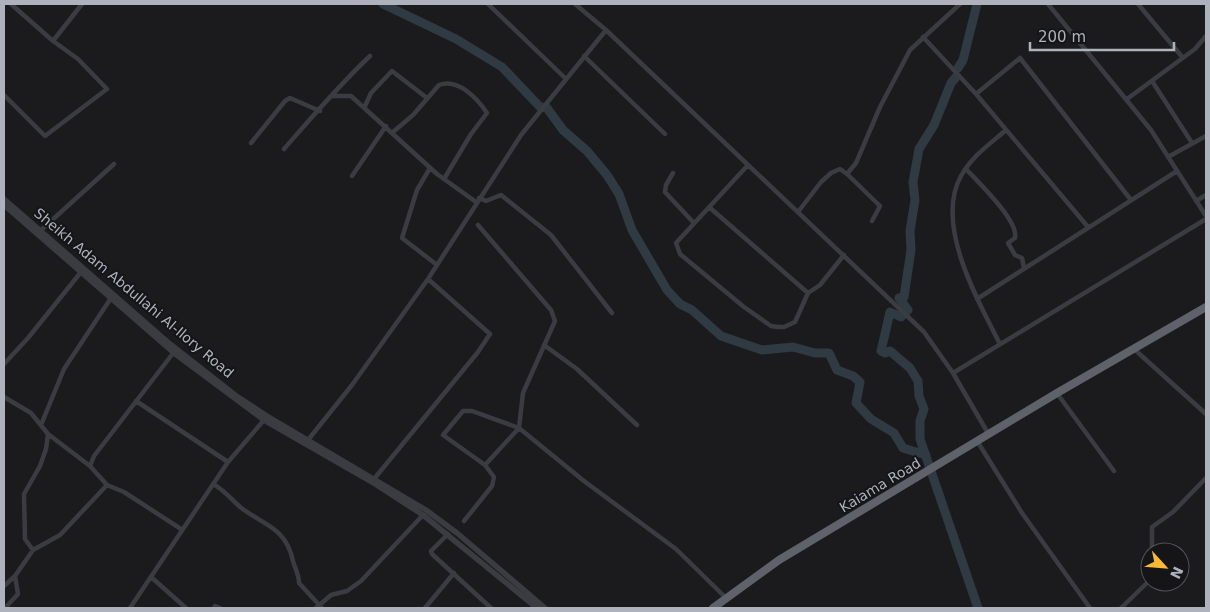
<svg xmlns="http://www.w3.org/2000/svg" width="1210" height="612" font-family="'DejaVu Sans',sans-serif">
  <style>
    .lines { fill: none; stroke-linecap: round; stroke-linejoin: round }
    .river { stroke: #2f3a42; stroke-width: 9 }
    .minor { stroke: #3b3c42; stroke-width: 4.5 }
    .tertiary { stroke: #3b3c42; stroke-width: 5.5 }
    .trunk { stroke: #5f626b; stroke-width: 8 }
    .labels { text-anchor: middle; stroke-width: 4; stroke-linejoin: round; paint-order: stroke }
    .street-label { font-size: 14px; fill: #adb2bd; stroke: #151518 }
  </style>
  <rect width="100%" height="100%" fill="#1b1b1d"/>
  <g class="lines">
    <!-- river -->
    <path class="river" d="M383 4 456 39 502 67 540 107 547 108 563 130 587 151 607 175 619 194 632 230 667 290 680 304 692 310 721 336 762 350 793 347 815 353H829L837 370 853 376 860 382 856 403 871 419 894 433 903 448 926 455
      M958 68 963 60 977 4
      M956 77 951 83 934 125 919 149 913 182 915 200 910 231 911 250 904 297 899 298 908 310 901 317 890 312 881 351 885 353 890 351 910 368 918 381 919 396 924 409 920 421V439L978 608"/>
    <!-- minor -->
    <path class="minor" d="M488 4 565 78
      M575 4 606 30 924 332 953 373 989 435
      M1048 4 1151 130 1206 216
      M1138 4 1183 58
      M923 37 976 94 1088 227
      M53 41 82 4
      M584 56 665 134
      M1152 81 1192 143
      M976 94 1020 58 1131 200
      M4 95 45 136 107 89 78 59 53 41 11 4
      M332 96H351L437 174 476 202
      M1127 99 1195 49 1206 36
      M365 106 371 93 392 71 427 98
      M393 132 413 115 439 85C458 78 477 98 487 113L471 134 444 179
      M251 143 285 101 290 98 320 111
      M284 149C312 117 339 85 370 56
      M1168 157 1206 136
      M748 165 676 243 680 254 744 307 771 326 778 327H784L795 322 808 293 820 285 844 255
      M430 168 417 190 402 238 437 265
      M966 169C978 182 1019 221 1015 238L1008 243 1015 255 1022 258 1024 268
      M673 173 666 185 665 192 693 222
      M847 174 880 206 872 221
      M352 176 386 126
      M479 198 486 201 501 195 551 235 612 313
      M1196 201 1206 195
      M709 207 808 293
      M798 212 821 182 831 173 840 169 847 174 856 163 880 107 910 50 960 4
      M40 231 114 164
      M977 299 1177 171
      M1000 344C978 301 934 224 961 176 972 156 990 144 1006 130
      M544 345 577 369 637 425
      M1134 349 1206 414
      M4 364 28 338 81 272
      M953 373 1206 219
      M1059 396 1114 471
      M4 397 31 413 48 434 90 466
      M136 401 228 462
      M41 425 64 369 111 298
      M308 440 352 385 428 279 521 135 606 30
      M979 444 1022 513 1090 608
      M485 465 443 435 463 411H472L519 428 584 481 676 549 726 598
      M374 479 478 352 490 334 428 279
      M213 484C223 489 231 499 240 507 263 525 286 527 293 561 295 569 299 574 299 583L322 608
      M107 485 124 492 181 529
      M464 521 492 486 494 477 485 465 519 428 523 393 555 321 551 310 478 225
      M448 534 431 551 432 554 491 608
      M33 550 25 539 24 494 40 466 46 449 48 434
      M1152 552V527L1173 512 1206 478
      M151 577 186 608
      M4 586 15 576 33 550 60 535 107 485 90 466 94 456 174 352
      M5 608 18 594 15 576
      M130 608 228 462 264 420
      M214 608 215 606 220 608
      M316 608 331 595 347 591 361 581 423 515
      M425 608 454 573
      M1121 608 1150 580"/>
    <!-- tertiary -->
    <path class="tertiary" d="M4 199 170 344 235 395 267 416 426 510 457 533 545 608
      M4 205 174 353 264 420 372 482 423 515 537 608"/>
    <!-- trunk -->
    <path class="trunk" d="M713 608 779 560 1057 393 1206 307"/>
  </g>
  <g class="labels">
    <!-- street labels -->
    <g class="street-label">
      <text transform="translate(134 293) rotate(40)" y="5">Sheikh Adam Abdullahi Al-Ilory Road</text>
      <text transform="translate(880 485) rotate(-31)" y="5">Kaiama Road</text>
    </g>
  </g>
  <!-- border -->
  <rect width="1210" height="612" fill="none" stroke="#adb2bd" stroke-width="10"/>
  <!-- north arrow -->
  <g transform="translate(1165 567) rotate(116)"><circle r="24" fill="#151518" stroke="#52545a"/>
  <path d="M0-4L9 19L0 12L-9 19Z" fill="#fcba34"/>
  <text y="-8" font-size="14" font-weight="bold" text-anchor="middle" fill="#adb2bd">N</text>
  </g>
  <!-- scale -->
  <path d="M1030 42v8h144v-8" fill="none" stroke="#adb2bd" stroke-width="2.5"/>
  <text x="1038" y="42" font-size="15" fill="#adb2bd" stroke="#151518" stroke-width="4" paint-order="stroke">200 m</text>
</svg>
